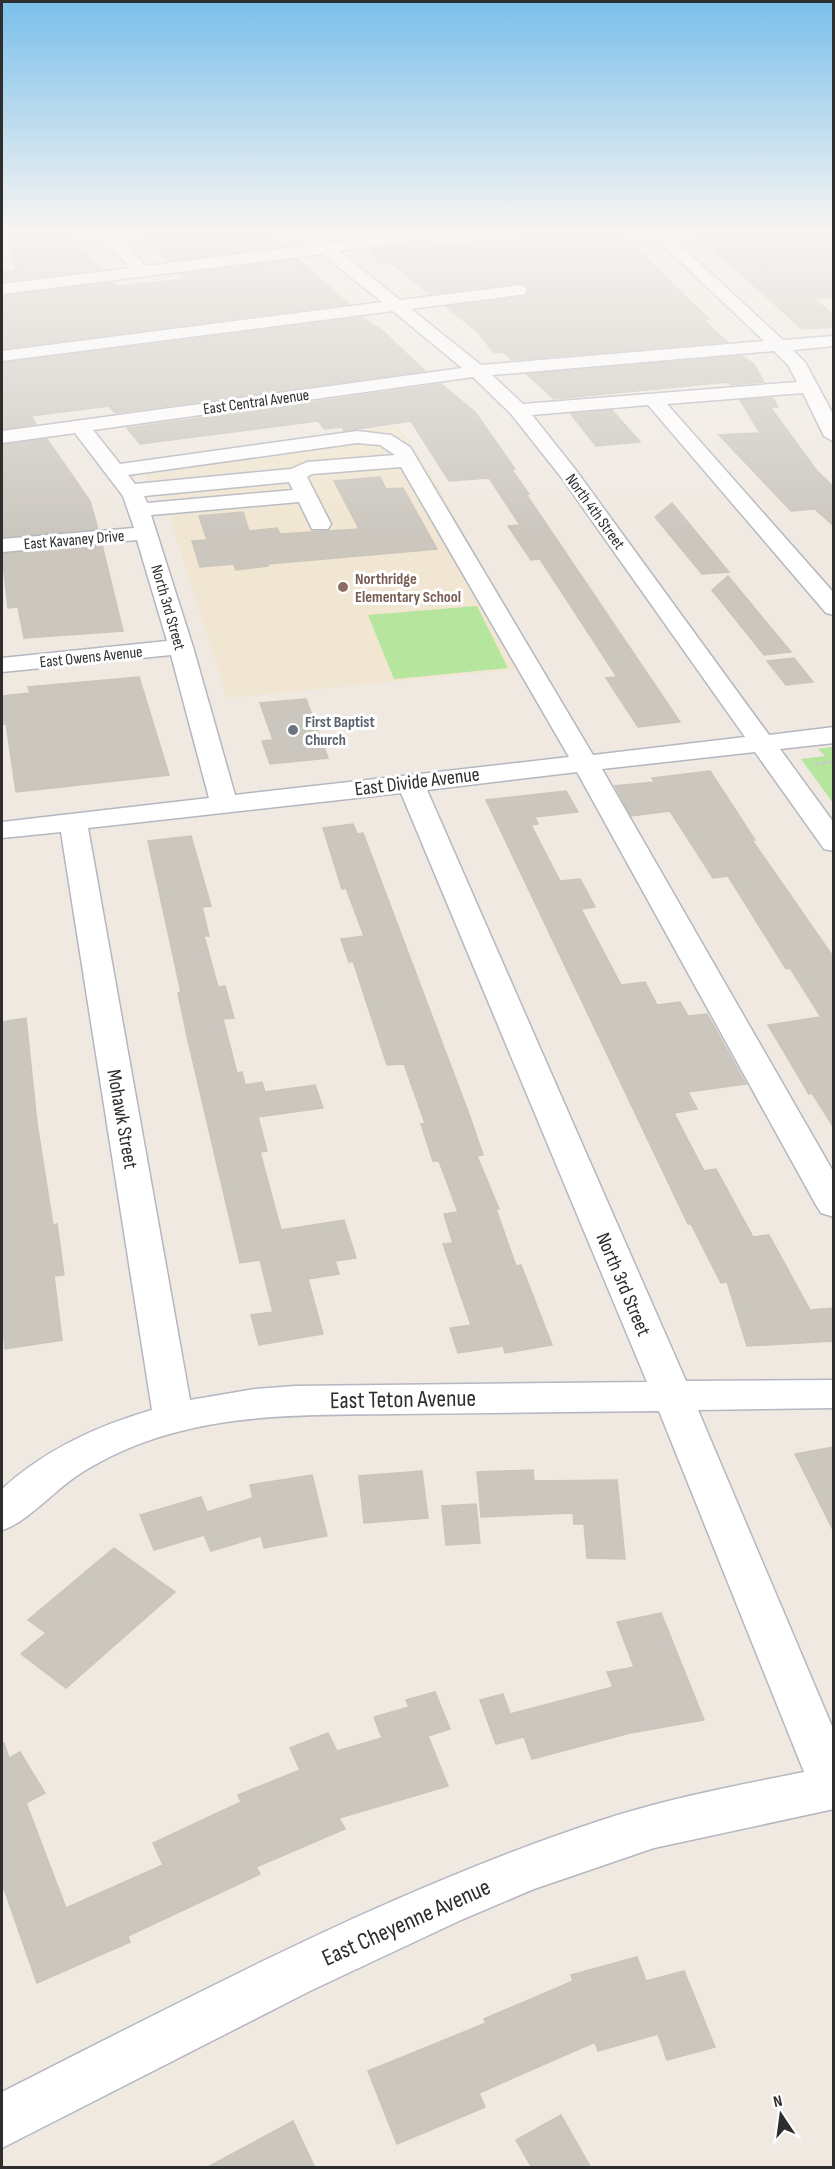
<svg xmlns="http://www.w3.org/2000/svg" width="835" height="2169" font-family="'Sofia Sans Condensed',sans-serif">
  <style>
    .education { fill: #f0e6d1 }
    .green { fill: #b6e59e }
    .building { fill: #cbc7bf; stroke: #cbc5ba; stroke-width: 1.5 }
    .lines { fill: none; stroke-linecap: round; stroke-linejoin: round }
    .minor-casing { stroke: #b4b7c1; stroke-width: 3 }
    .path { stroke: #c9c9c9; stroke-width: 3; stroke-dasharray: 4 3; stroke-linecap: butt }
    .minor { fill: #fff; fill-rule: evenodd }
    .education-dot { fill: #8d6e63; stroke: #fff; stroke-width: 2 }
    .worship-dot { fill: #6b7280; stroke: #fff; stroke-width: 2 }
    .labels { text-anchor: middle; stroke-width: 6; stroke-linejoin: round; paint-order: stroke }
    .far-street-label { font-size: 16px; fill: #2e2e2e; stroke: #fff }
    .far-education-label { font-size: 16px; font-weight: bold; fill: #785e54; stroke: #fff; text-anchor: start }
    .far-worship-label { font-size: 16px; font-weight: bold; fill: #5b616d; stroke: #fff; text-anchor: start }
    .street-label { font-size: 20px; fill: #2e2e2e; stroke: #fff }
    .near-street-label { font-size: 24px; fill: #2e2e2e; stroke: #fff }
  </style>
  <rect width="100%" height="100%" fill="#efe9e1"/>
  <!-- education -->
  <path class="education" d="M398 425 437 484 539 667 227 698 165 502 137 465Z"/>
  <!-- green -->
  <path class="green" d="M477 606 508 668 394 679 368 615Z
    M833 747H834L833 803 801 759 825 756 818 749Z"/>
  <!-- building -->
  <path class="building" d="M43 230H67L100 269 2 282V272L16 270 6 234Z
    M135 230H261L282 247 168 261Z
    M591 230H617L709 319H703L727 342 512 360 503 352 494 353 478 332 446 307 525 296 529 291 527 285 519 283 430 294 391 263H380L370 250 400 246 404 249Z
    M747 230H834V297L813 298 834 315V327L802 329 695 233Z
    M297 259 349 304 2 349V296L113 282 117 286 186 279 181 274Z
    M362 317 383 331 425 371 115 413 109 406 31 416 36 424 2 429V363Z
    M742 356 754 364 764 382 731 385 728 382 554 399 527 374Z
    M441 384 475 412 515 469 512 470 529 494H526L680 722 638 727 606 678 617 677 540 559 531 560 508 526 520 525 489 478 449 481 411 421 344 431 342 427 325 429 318 421 140 444 127 428Z
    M773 398 778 407H770L817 471 834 487V526L815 509 791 511 719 435 760 433 740 400Z
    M612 410 640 442 596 446 571 414Z
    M47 439 90 501 98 529 2 537V445Z
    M380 477 386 489 403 488 437 549 268 564V566L236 570 234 564 200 567 192 541 207 540 199 516 243 512 249 531 277 528 280 534 359 529 334 481Z
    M672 503 729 572 702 574 655 517Z
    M102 545 123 631 24 638 18 607 8 608 2 554Z
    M728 576 771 628 791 652 764 655 712 590Z
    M794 658 813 682 786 685 767 661Z
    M139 677 169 775 16 792 6 723 4 724 2 696 30 693 28 687Z
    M306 699 328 758 270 764 262 741 273 740 260 703Z
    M710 771 755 840H752L834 958V1128L812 1093 809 1094 768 1025 821 1017 790 968 786 969 728 876 713 878 670 811 631 816 615 786 655 782 652 778Z
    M566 791 578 812 535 817 538 824 531 825 560 881 580 879 595 907 581 909 621 985 645 982 657 1005 680 1002 688 1016 707 1014 746 1084 688 1092 697 1109 674 1113 704 1171 716 1169 753 1237 769 1235 810 1310 834 1308V1341L747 1346 727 1282 721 1283 691 1224H688L486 800Z
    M353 824 357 834 363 833 470 1117 483 1155 477 1156 499 1209H496L516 1266 521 1265 552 1345 505 1353 503 1346 458 1353 450 1328 471 1325 443 1244 453 1243 444 1214 458 1212 439 1161H433L421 1124 425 1123 404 1064 387 1065 353 961 349 962 341 939 364 936 346 888 342 889 323 828Z
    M191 836 211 906 202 907 209 936H204L218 987 225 986 234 1018 223 1019 237 1073 242 1072 245 1085 262 1082 265 1092 315 1085 323 1108 258 1117 267 1151 260 1152 281 1230 344 1220 356 1258 335 1261 339 1274 308 1279 323 1334 259 1345 251 1315 273 1312 260 1260 240 1263 187 1036 178 993 181 992 148 841Z
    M26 1018 37 1123 53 1225 57 1224 64 1275 54 1276 62 1340 5 1349 2 1316V1022Z
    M834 1447V1532L795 1454Z
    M533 1470 534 1481 617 1480 625 1559 587 1558 584 1524H574L573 1513 481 1517 477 1472Z
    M422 1471 428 1518 364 1523 359 1476Z
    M312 1475 327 1536 264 1548 261 1536 211 1551 204 1535 154 1550 140 1515 201 1497 207 1512 253 1498 250 1485Z
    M476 1504 480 1543 446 1545 442 1506Z
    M114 1548 175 1592 66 1688 21 1654 46 1633 28 1620Z
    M661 1613 704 1720 630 1733 532 1759 524 1737 496 1744 480 1700 503 1694 510 1714 613 1687 607 1672 634 1667 617 1622Z
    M435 1692 450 1729 428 1736 448 1786 339 1818 345 1829 256 1867 260 1874 128 1936 130 1942 37 1983 2 1883V1744L4 1743 9 1758 20 1752 45 1793 26 1803 66 1908 163 1865 153 1843 241 1802 238 1795 300 1770 290 1748 328 1733 337 1751 382 1738 374 1717 409 1707 406 1700Z
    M637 1957 646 1981 684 1971 715 2047 667 2060 658 2034 598 2051 595 2042 479 2093 485 2107 397 2144 368 2071 486 2023 484 2019 573 1981 571 1975Z
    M561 2115 591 2168H532L516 2140Z
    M293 2121 315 2168H206Z"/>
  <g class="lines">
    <defs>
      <path id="minor" d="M94 230H111L146 266 312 245 295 230H312L329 243 435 230H480L472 235 339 251 400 300 519 285 525 286 527 290 525 294 519 295 411 309 481 365 764 341 647 230H664L783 340 834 336V346L793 350 805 362 834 416V442L824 436 803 393 667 404 834 593V615L826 613 648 405 532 415 575 469 769 735 834 727V743L780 749 834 823V851L824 849 755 752 602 769 834 1173V1217L821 1213 816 1205 577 772 427 790 686 1381 834 1380V1408L698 1410 834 1731V1809L654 1848 534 1889 461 1920 312 1990 2 2148V2092C196 1994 389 1891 596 1822 664 1799 734 1786 804 1772L659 1411C571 1412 483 1413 395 1414 321 1415 245 1413 173 1433 140 1442 107 1456 78 1475 55 1490 25 1524 2 1530V1489C45 1450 96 1426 152 1410L61 832 2 838V822L209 798 171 655 2 672V658L167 641 137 540 2 552V539L134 528 123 496 75 433 2 443V431L462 368 393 311 2 361V351L382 302 322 254 2 294V284L130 268ZM774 351 788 365 797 382 523 404 492 375ZM473 377 511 414 561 477 745 737 593 755 410 447 391 435 357 431 120 464 93 430ZM357 443 380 445 395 455 307 462 291 469 135 484 128 475ZM401 467 569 757 235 795 193 647 151 515 299 502 312 529H328L331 524 307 477 312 474ZM289 482 293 490 147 503 144 496ZM401 793 647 1382 295 1386 255 1389 190 1400 88 828Z"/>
    </defs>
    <!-- minor casing -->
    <use href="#minor" class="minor-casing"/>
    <!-- path -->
    <path class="path" d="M815 764 834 762"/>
    <!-- minor -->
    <use href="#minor" class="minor"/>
  </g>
  <!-- sky -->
  <linearGradient id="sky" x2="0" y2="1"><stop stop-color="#7abfeb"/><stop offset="0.43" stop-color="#f8f5f2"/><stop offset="1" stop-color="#f8f5f2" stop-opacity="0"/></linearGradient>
  <rect width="835" height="534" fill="url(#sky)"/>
  <!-- markers -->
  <circle class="education-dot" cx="343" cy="587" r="6"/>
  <circle class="worship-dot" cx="293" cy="730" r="6"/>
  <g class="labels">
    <!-- far-street labels -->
    <g class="far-street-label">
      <text transform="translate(256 401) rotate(-8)" y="6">East Central Avenue</text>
      <text transform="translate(596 511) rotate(54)" y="6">North 4th Street</text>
      <text transform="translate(74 539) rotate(-5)" y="6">East Kavaney Drive</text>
      <text transform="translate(169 607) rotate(74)" y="6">North 3rd Street</text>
      <text transform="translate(91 656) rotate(-6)" y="6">East Owens Avenue</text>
    </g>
    <!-- far-education labels -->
    <g class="far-education-label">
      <text x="355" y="584">Northridge<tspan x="355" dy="18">Elementary School</tspan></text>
    </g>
    <!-- far-worship labels -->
    <g class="far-worship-label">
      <text x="305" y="727">First Baptist<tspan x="305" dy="18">Church</tspan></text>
    </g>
    <!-- street labels -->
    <g class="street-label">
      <text transform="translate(417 781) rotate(-7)" y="7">East Divide Avenue</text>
      <text transform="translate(123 1119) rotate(80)" y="7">Mohawk Street</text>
      <text transform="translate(624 1284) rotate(67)" y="7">North 3rd Street</text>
    </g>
    <!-- near-street labels -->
    <g class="near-street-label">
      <text transform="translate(403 1399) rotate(-1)" y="8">East Teton Avenue</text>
      <text transform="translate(406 1922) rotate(-24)" y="8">East Cheyenne Avenue</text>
    </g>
  </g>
  <!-- border -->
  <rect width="835" height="2169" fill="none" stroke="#2e2e2e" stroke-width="6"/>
  <!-- north arrow -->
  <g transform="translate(781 2115) rotate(347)" stroke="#ffffff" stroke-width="4.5" paint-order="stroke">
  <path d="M0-4.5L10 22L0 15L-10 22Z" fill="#2e2e2e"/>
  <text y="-9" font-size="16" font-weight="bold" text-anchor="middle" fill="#2e2e2e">N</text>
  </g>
</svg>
